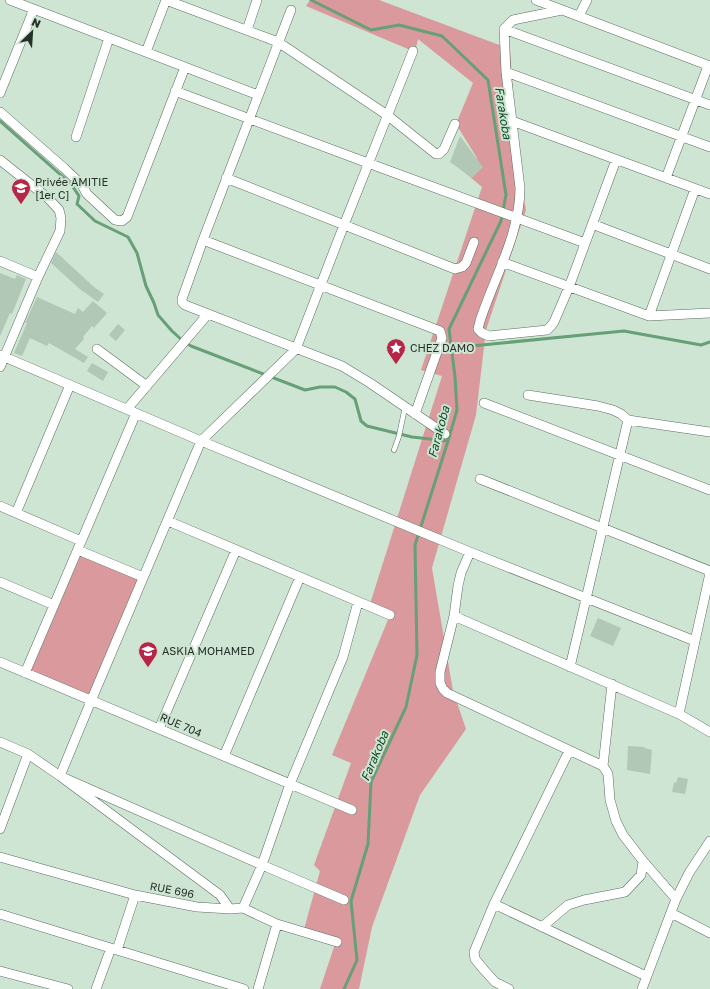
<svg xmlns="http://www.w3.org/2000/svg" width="710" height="989" font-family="'Golos Text',sans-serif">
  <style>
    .green { fill: #da999d }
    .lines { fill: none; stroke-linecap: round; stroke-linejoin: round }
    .stream { stroke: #679f76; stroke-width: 3 }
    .building { fill: #b1c8b6 }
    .lane-casing { stroke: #5a6f5f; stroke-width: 5.5 }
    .street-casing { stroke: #5a6f5f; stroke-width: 10 }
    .lane { stroke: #fff; stroke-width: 4.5 }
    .street { stroke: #fff; stroke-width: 9 }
    .labels { text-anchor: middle; stroke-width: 4; stroke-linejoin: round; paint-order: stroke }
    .poi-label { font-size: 11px; fill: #273029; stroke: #cde5d2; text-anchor: start }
    .street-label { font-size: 11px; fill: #273029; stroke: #cde5d2 }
    .water-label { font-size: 12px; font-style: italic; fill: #0f4925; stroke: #cde5d2 }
  </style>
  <rect width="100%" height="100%" fill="#cde5d2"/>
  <!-- green -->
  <path class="green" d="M310 0H379L510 49 518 165 526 210 486 330 476 415 432 568 453 691 466 729 420 795 372 927 359 989H320L336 941 303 933 320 871 314 865 351 763 332 755 390 615 370 604 442 376 421 370 482 187 463 171 477 158 456 124 473 83 418 39 415 52 306 6Z
    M82 552 139 576 89 695 31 671Z"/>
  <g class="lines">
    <!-- stream -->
    <path class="stream" d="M311 0 371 30 399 25 442 36 488 80 506 195 501 221 449 329 455 377 457 410 448 441 415 545 417 655 406 707 371 782 368 844 351 901 357 960 344 989
      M0 121 71 184 79 196 77 204 95 221 128 237 137 253 146 286 154 303 158 315 172 331 184 342 191 346 305 390 320 387H335L346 392 355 399 361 421 367 426 412 437 448 441
      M451 348 593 334 624 331 701 345 710 342"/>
  </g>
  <!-- building -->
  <path class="building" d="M460 136 483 167 472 178 450 162Z
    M56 252 94 287 104 294 98 302 81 290 51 263Z
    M0 273 15 279 17 275 26 279 12 314 10 313 0 336Z
    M37 297 75 314 78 308 83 312 93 301 107 313 94 328 92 326 83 337 84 339 75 349 88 357 84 363 49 343 47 346 30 338 22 356 14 353 27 323H25Z
    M118 324 125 330 116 341 109 335Z
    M92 363 108 372 103 381 87 371Z
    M598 618 621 628 613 646 590 636Z
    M628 746 644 747V748L652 750 650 774 627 770Z
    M678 777 688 779 685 794 672 792 674 782 676 783Z"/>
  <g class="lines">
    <defs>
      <path id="lane" d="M394 450 399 436 405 407"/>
      <path id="street" d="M10 0 258 95
        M166 0 278 42 387 115 436 154H439L444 149 455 124
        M536 0 710 66
        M291 10 203 240 182 299V302L185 305 342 366 370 383 445 434
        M562 10 513 20 504 29 506 72 520 188C520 234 494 278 480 321L478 329 482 333 489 336 547 330 551 326 554 322 569 287 616 160
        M579 16 587 0
        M504 29 710 105
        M247 30 257 0
        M146 52 166 0
        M506 72 710 147
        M175 91 368 163 585 243
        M0 93 34 9
        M0 112 64 168 82 185 87 194 115 220 122 221 127 217 185 67
        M512 121 710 194
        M76 137 109 38
        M0 160 48 198 59 210 61 218 60 231 38 277 0 367
        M226 178 455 269 462 267 466 263 474 242
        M666 178 708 66
        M592 224 710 269
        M203 240 440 331 442 338 415 414
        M0 261 38 277
        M502 262 649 316 710 313
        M649 316 695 189
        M97 349 147 386
        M0 355 201 441 470 552 695 641
        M528 395 598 406 613 410 621 414 628 420 710 432
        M484 403 710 490
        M127 409 208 314
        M480 479 710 571
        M0 506 81 541
        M16 513 70 385
        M168 521 390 615
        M78 550 143 577
        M470 552 461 573 458 586 454 616 440 672V683L443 689 447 693 603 766 608 774 610 800 616 821 623 835 643 861 676 899
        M0 582 54 605
        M454 616 679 714 710 732
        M0 662 352 810
        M570 667 628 420
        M25 673 136 413
        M679 714 710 573
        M159 729 236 550
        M0 742 28 754 60 776 220 895 230 909
        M224 756 300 577
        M603 766 612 684
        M0 829 28 754
        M0 857 135 895 197 907 230 909 243 908 277 924 337 942
        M344 900 262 865 60 776 91 701 201 441 296 349 344 225 413 51
        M494 904 646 976
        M243 908 262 865 290 784 343 657 358 602
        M671 913 710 933
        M0 914 244 989
        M542 927 568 905 584 900 625 892 641 875 643 861
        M117 950 135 895
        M0 971 68 989
        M96 989 111 948
        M258 989 277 924
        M509 989 495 982 485 971 475 959 474 952 494 904 569 751
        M642 989 676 899 689 873 710 841"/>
    </defs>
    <!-- lane casing -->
    <use href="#lane" class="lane-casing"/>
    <!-- street casing -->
    <use href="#street" class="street-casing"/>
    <!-- lane -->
    <use href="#lane" class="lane"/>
    <!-- street -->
    <use href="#street" class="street"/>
  </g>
  <!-- icons -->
  <defs>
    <symbol id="school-pin" viewBox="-11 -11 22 30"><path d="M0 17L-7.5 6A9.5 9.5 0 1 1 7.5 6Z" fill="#b72646" stroke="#cde5d2"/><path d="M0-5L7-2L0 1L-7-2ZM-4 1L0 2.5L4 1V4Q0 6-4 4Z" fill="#fff"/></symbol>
    <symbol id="sight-pin" viewBox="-11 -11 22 30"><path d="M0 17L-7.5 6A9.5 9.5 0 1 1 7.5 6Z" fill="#b72646" stroke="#cde5d2"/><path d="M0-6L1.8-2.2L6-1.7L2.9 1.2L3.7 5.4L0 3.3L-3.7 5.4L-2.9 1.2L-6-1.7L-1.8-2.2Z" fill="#fff"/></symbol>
  </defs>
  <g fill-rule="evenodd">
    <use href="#school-pin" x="10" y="177" width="22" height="30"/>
    <use href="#sight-pin" x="385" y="337" width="22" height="30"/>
    <use href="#school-pin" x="137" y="640" width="22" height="30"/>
  </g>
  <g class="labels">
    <!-- poi labels -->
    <g class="poi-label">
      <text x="35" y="186">Privée AMITIE<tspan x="35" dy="13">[1er C]</tspan></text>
      <text x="410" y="352">CHEZ DAMO</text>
      <text x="162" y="655">ASKIA MOHAMED</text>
    </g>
    <!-- street labels -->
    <g class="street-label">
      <text transform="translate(181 725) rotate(23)" y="4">RUE 704</text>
      <text transform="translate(172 890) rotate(11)" y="4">RUE 696</text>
    </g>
    <!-- water labels -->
    <g class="water-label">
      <text transform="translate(503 113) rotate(81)" y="4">Farakoba</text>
      <text transform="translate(439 432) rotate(-75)" y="4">Farakoba</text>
      <text transform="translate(375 756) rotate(-67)" y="4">Farakoba</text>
    </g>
  </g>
  <!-- north arrow -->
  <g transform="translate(32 32) rotate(25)" stroke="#cde5d2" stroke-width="3" paint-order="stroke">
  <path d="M0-3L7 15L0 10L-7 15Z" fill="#273029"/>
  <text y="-6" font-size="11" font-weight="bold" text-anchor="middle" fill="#273029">N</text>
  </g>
</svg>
